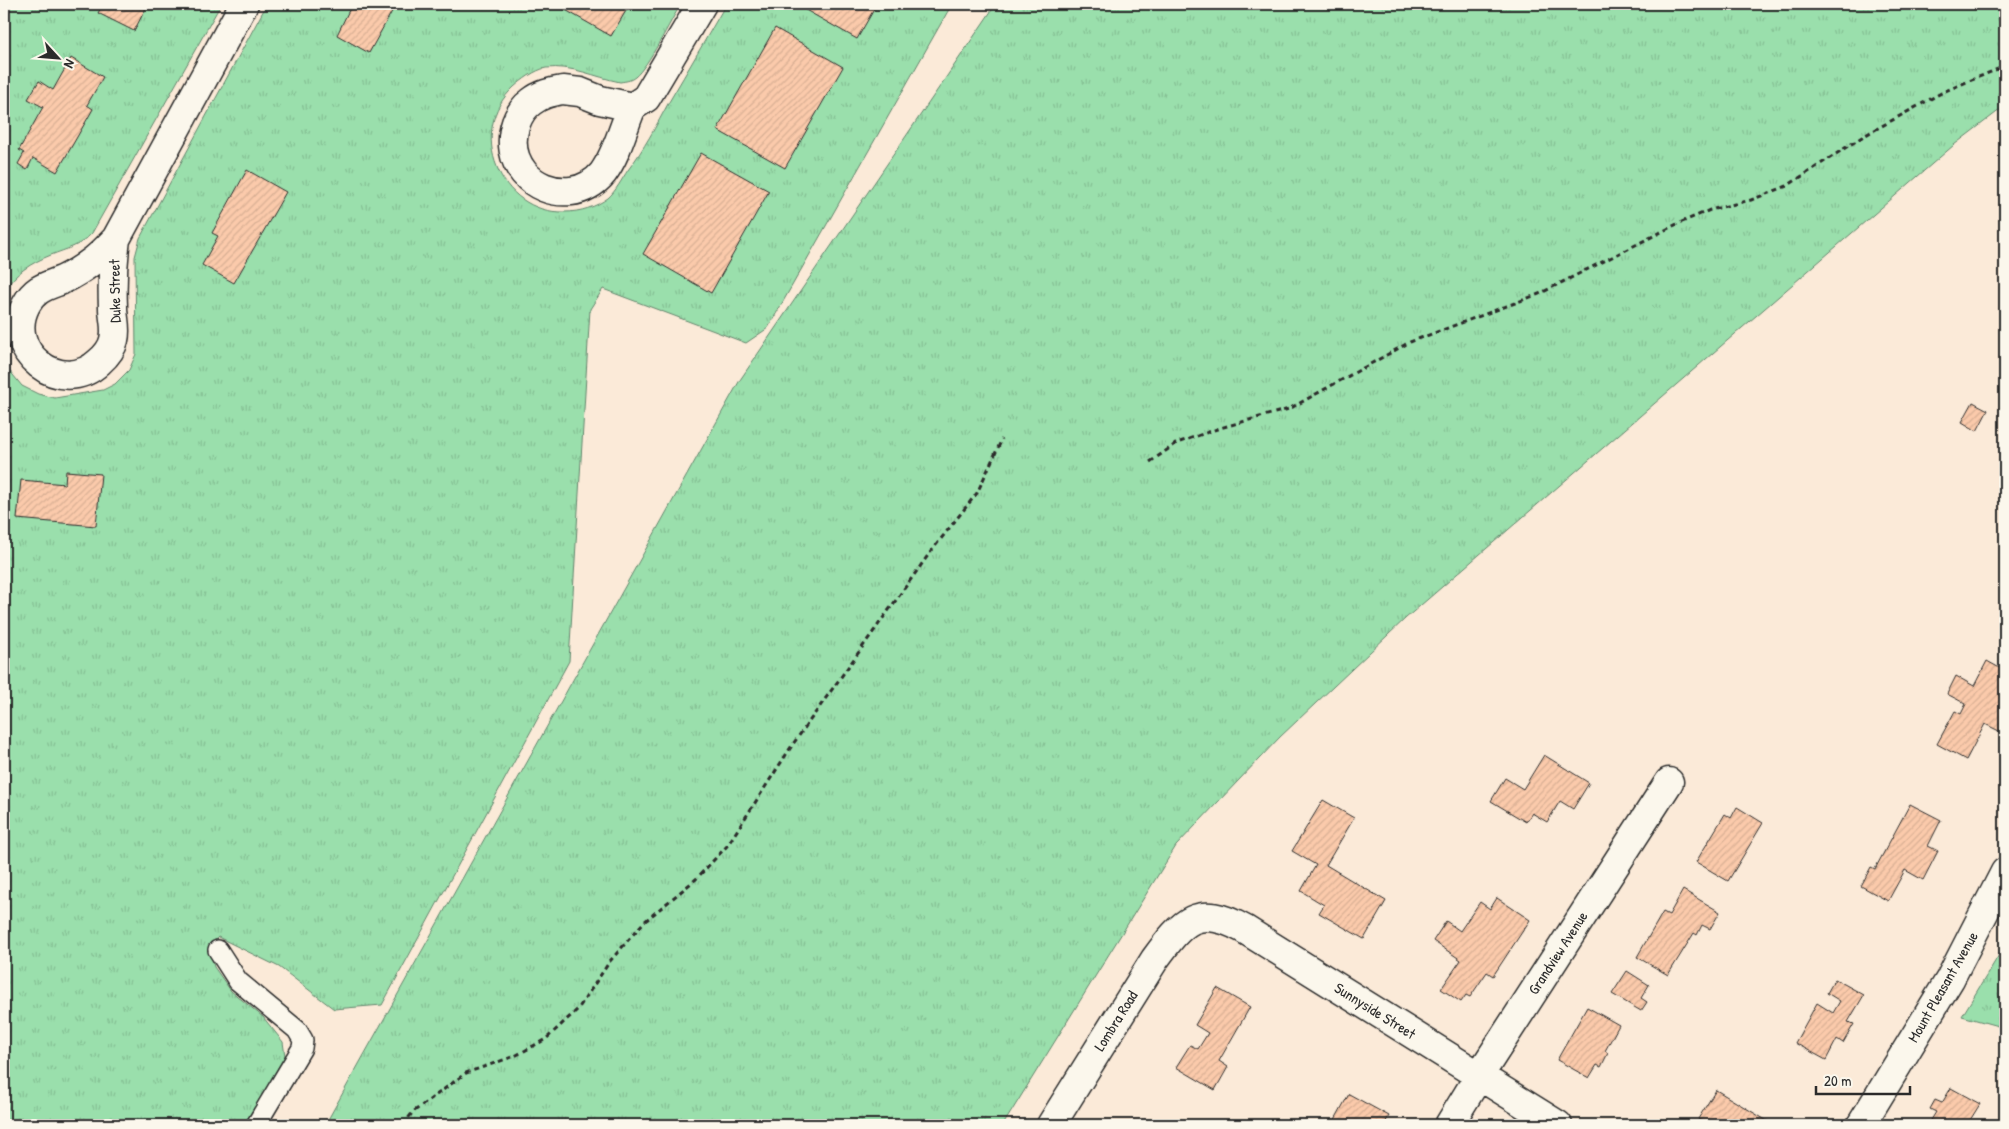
<svg xmlns="http://www.w3.org/2000/svg" width="2009" height="1129" font-family="'Patrick Hand',sans-serif">
  <style>
    .grass { fill: url(#grass-tufts); stroke: #62856c }
    .building { fill: url(#building-hatch); stroke: #2b2b2b }
    .lines { fill: none; stroke-linecap: round; stroke-linejoin: round }
    .service-casing { stroke: #2b2b2b; stroke-width: 22 }
    .minor-casing { stroke: #2b2b2b; stroke-width: 31 }
    .path { stroke: #2b2b2b; stroke-width: 3; stroke-dasharray: 5 4; stroke-linecap: butt }
    .service { stroke: #fbf7ec; stroke-width: 19 }
    .minor { stroke: #fbf7ec; stroke-width: 28 }
    .labels { text-anchor: middle; stroke-width: 4.5; stroke-linejoin: round; paint-order: stroke }
    .street-label { font-size: 15px; fill: #2b2b2b; stroke: #fbf7ec }
  </style>
  <defs>
    <pattern id="grass-tufts" width="24" height="20" patternUnits="userSpaceOnUse" patternTransform="scale(1.25)"><rect width="24" height="20" fill="#9adfac"/><path d="M3 7l-1-3M5 7V3M7 7l1-3M15 17l-1-3M17 17v-4M19 17l1-3" fill="none" stroke="#85c094"/></pattern>
    <pattern id="building-hatch" width="6" height="6" patternUnits="userSpaceOnUse" patternTransform="scale(1.25)"><rect width="6" height="6" fill="#fbcaab"/><path d="M-1 1l2-2M0 6l6-6M5 7l2-2" fill="none" stroke="#d7ae93"/></pattern>
  </defs>
  <rect width="100%" height="100%" fill="#fbead8"/>
  <filter id="ink" filterUnits="userSpaceOnUse"><feTurbulence type="fractalNoise" baseFrequency=".02" numOctaves="2"/><feDisplacementMap in="SourceGraphic" scale="10" xChannelSelector="R" yChannelSelector="G"/><feConvolveMatrix kernelMatrix="1 2 1 2 8 2 1 2 1" color-interpolation-filters="sRGB"/></filter>
  <g filter="url(#ink)">
    <!-- grass -->
    <path class="grass" d="M4 4H221L92 233C81 246 66 249 51 255 31 263 15 273 4 291Z
      M267 4H681C671 20 648 67 635 77 630 81 626 81 620 82 595 77 572 65 546 68 535 70 522 80 514 87 466 130 499 214 565 212 580 212 596 207 608 198 616 191 622 179 628 170 644 149 656 126 669 102 688 70 707 37 726 4H952L768 328 746 343 603 289 590 309 569 661 382 1005 334 1009 279 967 218 937 209 947 214 967 231 991 263 1017 283 1042 285 1056 244 1125H4V364L22 386 38 394 55 398 103 390 115 384 129 370 136 354 135 257 140 238Z
      M996 4H2005V106L1954 145 1406 618 1280 737 1176 846 1003 1125H325L740 380Z
      M2005 945V1028L1962 1016Z"/>
    <!-- building -->
    <path class="building" d="M103 4H148L134 31 98 13Z
      M352 4H396L369 53 337 35Z
      M555 4H630L611 36Z
      M795 4H877L857 39Z
      M775 28 843 67 785 168 717 130Z
      M71 58 103 77 87 105 93 109 57 172 33 158 27 170 18 164 24 153 19 150 43 107 28 99 39 81 53 90Z
      M701 153 769 191 711 293 643 254Z
      M247 170 286 192 234 283 202 265 218 236 212 233Z
      M1973 402 1988 410 1977 431 1962 422Z
      M66 471 101 474 96 526 17 519 21 480 65 484Z
      M2005 603V622L1998 618Z
      M1987 661 2005 671V734L1985 724 1966 760 1937 744 1955 711 1961 714 1966 704 1947 694 1956 676 1974 686Z
      M1544 755 1589 783 1573 809 1560 801 1547 822 1532 813 1526 822 1491 801 1505 778 1523 789Z
      M1323 800 1354 818 1326 865 1386 901 1364 939 1319 913 1324 905 1301 891 1316 865 1292 851Z
      M1910 804 1941 820 1928 846 1938 851 1923 880 1905 870 1888 901 1861 886 1871 867 1875 869Z
      M1737 807 1763 823 1728 881 1696 862 1725 814 1731 818Z
      M1683 890 1720 912 1710 929 1702 925 1697 935 1694 933 1668 975 1637 957 1663 912 1669 915Z
      M1497 898 1530 920 1493 976 1487 972 1470 997 1466 995 1461 1002 1441 989 1461 960 1433 941 1446 921 1460 931 1480 902 1490 909Z
      M1627 971 1649 985 1641 998 1647 1002 1641 1011 1612 994Z
      M1835 979 1864 995 1848 1022 1854 1024 1843 1043 1837 1039 1826 1060 1795 1043 1817 1003 1833 1013 1840 1001 1827 993Z
      M1217 988 1250 1007 1219 1061 1228 1067 1215 1090 1176 1067 1190 1045 1198 1049 1208 1033 1195 1025Z
      M1587 1007 1619 1025 1605 1051 1608 1053 1601 1067 1597 1065 1589 1078 1557 1060Z
      M1951 1088 1980 1104 1967 1125H1928L1936 1112 1930 1109 1935 1100 1942 1103Z
      M1716 1090 1774 1125H1708L1698 1119Z
      M1349 1094 1389 1116 1384 1125H1332Z"/>
    <g class="lines">
      <defs>
        <path id="service" d="M218 950 238 981 297 1030 303 1040 302 1048 256 1125"/>
        <path id="minor" d="M563 90 580 92 600 100 632 107C623 128 617 154 603 173 596 182 583 190 571 191 532 195 503 161 516 123 519 115 524 107 531 102 541 94 551 92 563 90Z
          M632 107 646 98 702 4
          M116 239C113 261 112 284 113 307 113 319 117 328 114 340 112 349 106 356 99 362 61 398 2 351 26 305 35 288 47 286 62 280 73 275 85 267 94 260 102 254 109 246 116 239Z
          M116 239 244 4
          M1051 1125 1155 959C1183 921 1197 903 1244 929L1558 1125
          M1449 1125 1479 1076 1669 782
          M1861 1125 1950 979 2005 872"/>
      </defs>
      <!-- service casing -->
      <use href="#service" class="service-casing"/>
      <!-- minor casing -->
      <use href="#minor" class="minor-casing"/>
      <!-- path -->
      <path class="path" d="M1150 462 1177 443 1220 428 1289 409 1410 342 1539 294 1675 225 1710 210 1751 200 1787 186 1862 137 1943 92 2005 66
        M403 1125 413 1112 466 1073 515 1056 546 1039 578 1009 610 961 644 922 696 879 727 846 793 744 929 554 977 493 1002 439"/>
      <!-- service -->
      <use href="#service" class="service"/>
      <!-- minor -->
      <use href="#minor" class="minor"/>
    </g>
  </g>
  <g class="labels">
    <!-- street labels -->
    <g class="street-label">
      <text transform="translate(115 291) rotate(-91)" y="5">Duke Street</text>
      <text transform="translate(1558 953) rotate(-57)" y="5">Grandview Avenue</text>
      <text transform="translate(1943 987) rotate(-60)" y="5">Mount Pleasant Avenue</text>
      <text transform="translate(1375 1011) rotate(32)" y="5">Sunnyside Street</text>
      <text transform="translate(1116 1021) rotate(-58)" y="5">Lombra Road</text>
    </g>
  </g>
  <!-- margin -->
  <rect width="2009" height="1129" fill="none" stroke="#fbf7ec" stroke-width="20"/>
  <rect x="10" y="10" width="1989" height="1109" fill="none" stroke="#2b2b2b" stroke-width="2" filter="url(#ink)"/>
  <!-- north arrow -->
  <g transform="translate(58 58) rotate(116)" stroke="#fbf7ec" stroke-width="4" paint-order="stroke">
  <path d="M0-4L9 19L0 12L-9 19Z" fill="#2b2b2b"/>
  <text y="-8" font-size="14" font-weight="bold" text-anchor="middle" fill="#2b2b2b">N</text>
  </g>
  <!-- scale -->
  <path d="M1816 1086v8h94v-8" fill="none" stroke="#2b2b2b" stroke-width="2.5"/>
  <text x="1824" y="1086" font-size="15" fill="#2b2b2b" stroke="#fbf7ec" stroke-width="4" paint-order="stroke">20 m</text>
</svg>
